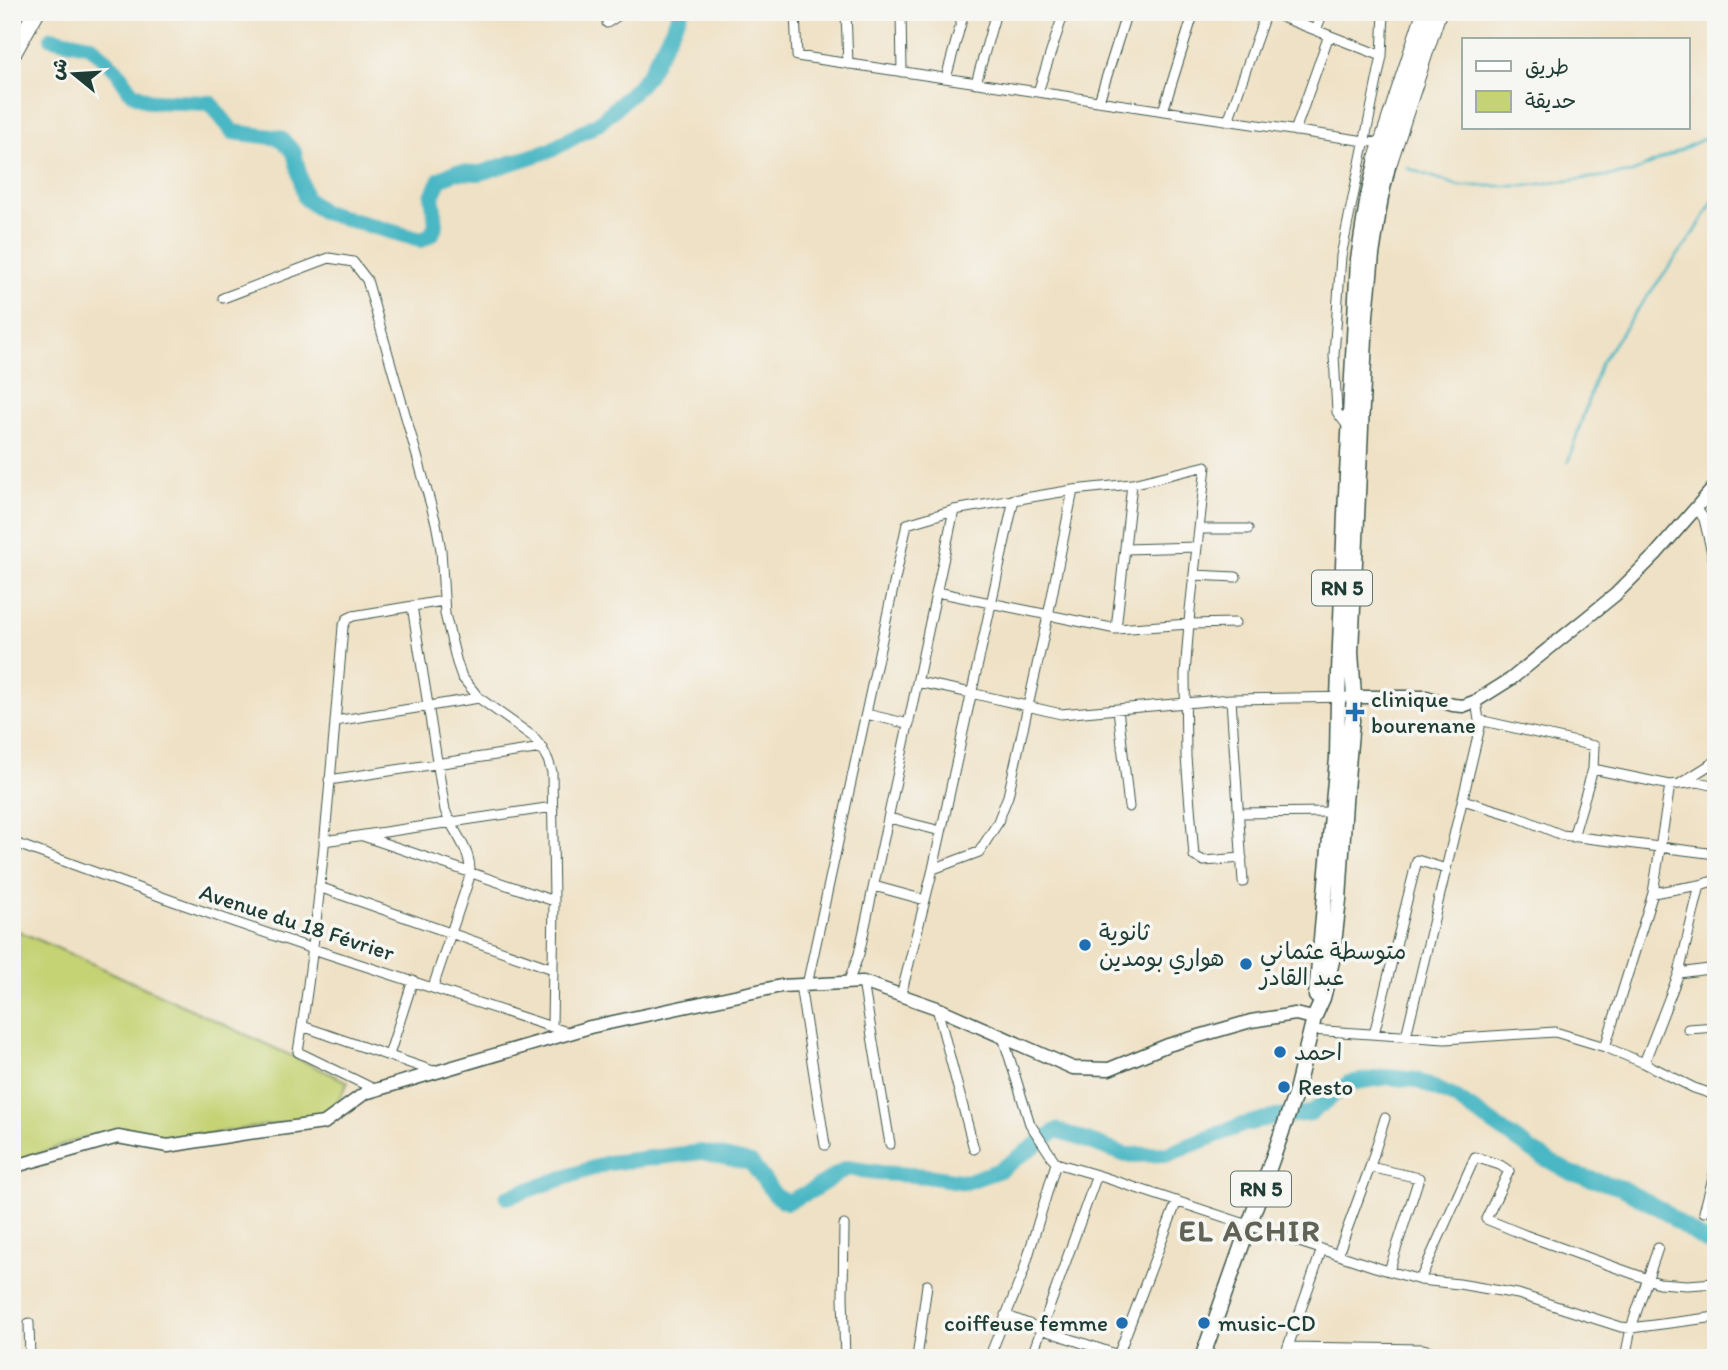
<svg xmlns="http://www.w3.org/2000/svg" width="1728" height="1370" font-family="Itim,'Playpen Sans Arabic',sans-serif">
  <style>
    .green { fill: #c5d374; stroke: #728854; stroke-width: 2 }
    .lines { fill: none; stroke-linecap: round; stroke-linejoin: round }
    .stream { stroke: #4ab7c4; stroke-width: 2.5 }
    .river { stroke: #4ab7c4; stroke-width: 16 }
    .street-casing { stroke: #3e564a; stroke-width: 11 }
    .secondary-casing { stroke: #3e564a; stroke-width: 15 }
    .primary-casing { stroke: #3e564a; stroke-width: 17 }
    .highway-casing { stroke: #3e564a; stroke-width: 18 }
    .street { stroke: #fff; stroke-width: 9 }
    .secondary { stroke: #fff; stroke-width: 12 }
    .primary { stroke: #fff; stroke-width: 14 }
    .highway { stroke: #fff; stroke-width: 16 }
    .poi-dot { fill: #1f6fb2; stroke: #f6f6f2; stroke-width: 2.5 }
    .labels { text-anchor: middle; stroke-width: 7; stroke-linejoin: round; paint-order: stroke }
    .shield { fill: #f6f6f2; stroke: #60746d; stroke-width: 2 }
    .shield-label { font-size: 21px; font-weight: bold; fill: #1f3d34 }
    .poi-label { font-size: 23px; fill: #1f3d34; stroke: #f6f6f2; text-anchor: start }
    .street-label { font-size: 23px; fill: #1f3d34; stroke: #f6f6f2 }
    .district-label { font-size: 30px; font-weight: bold; letter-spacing: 2px; fill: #606356; stroke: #f6f6f2 }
  </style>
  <rect width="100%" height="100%" fill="#f6f6f2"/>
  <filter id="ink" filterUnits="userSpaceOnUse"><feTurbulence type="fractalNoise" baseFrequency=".0143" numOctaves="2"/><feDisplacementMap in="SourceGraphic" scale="14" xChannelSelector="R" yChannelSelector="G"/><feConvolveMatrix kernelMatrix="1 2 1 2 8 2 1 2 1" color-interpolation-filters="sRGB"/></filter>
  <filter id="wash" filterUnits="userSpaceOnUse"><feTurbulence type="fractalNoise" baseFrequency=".00686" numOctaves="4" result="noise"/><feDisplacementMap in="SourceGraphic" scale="28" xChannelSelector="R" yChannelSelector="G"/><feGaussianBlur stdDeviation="1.57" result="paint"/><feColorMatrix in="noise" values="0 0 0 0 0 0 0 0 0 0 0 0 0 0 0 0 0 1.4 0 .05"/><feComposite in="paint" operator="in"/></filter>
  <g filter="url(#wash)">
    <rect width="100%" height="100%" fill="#efe1c5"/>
    <!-- green -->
    <path class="green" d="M14 929 102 968 348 1082C337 1104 336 1107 314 1118L170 1140 138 1134 116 1133 81 1138 12 1164V957Z"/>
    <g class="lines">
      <!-- stream -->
      <path class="stream" d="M1407 168 1459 186H1523L1632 173 1716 133
        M1568 462 1600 364 1635 313 1695 232 1716 196"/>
      <!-- river -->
      <path class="river" d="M52 38 91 46 117 71 131 92 149 101 210 103 233 132 280 138 294 152 305 198 323 212 421 240 432 234 436 224 432 196 440 179 455 172 480 173 551 150 599 123 633 92 648 75 681 12
        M507 1197 608 1163 702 1152 751 1163 775 1195 787 1202 811 1191 847 1168 881 1173 927 1176 966 1182 1000 1170 1057 1130 1126 1155 1168 1154 1242 1125 1270 1118 1311 1113 1349 1083 1388 1077 1416 1080 1454 1097 1537 1154 1571 1173 1622 1188 1662 1210 1684 1227 1707 1242 1716 1243"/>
    </g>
  </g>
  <g filter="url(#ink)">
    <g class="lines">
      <defs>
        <path id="street" d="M609 12 607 23 624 12
          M795 12 797 56 1365 141 1383 143
          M846 12 848 64
          M901 12 902 72
          M1269 12 1382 56
          M1316 30 1323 12
          M946 78 964 12
          M976 83 996 12
          M1038 92 1064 12
          M1099 101 1127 12
          M1163 111 1194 12
          M1228 121 1266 12
          M1295 131 1329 35
          M223 298 329 258 353 262 367 280 436 523 441 550 445 614 457 663 462 677 479 698 532 736 542 748 548 760 552 772 554 901 552 1027
          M1349 428 1337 412 1334 355 1341 256 1382 56 1384 12
          M1073 490 1132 484 1206 466 1190 610 1185 675 1186 757 1194 856 1204 861 1242 858
          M1696 507 1704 519 1716 570
          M1199 529H1248
          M1125 549 1197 547
          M1194 575 1236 577
          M937 592 1116 629 1189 624 1235 623
          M412 606 445 810C453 834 475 852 469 879L433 987
          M1116 629 1132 484
          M918 682 971 693 1061 714 1231 699 1354 697
          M1231 699 1243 882
          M1118 709 1129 807
          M866 714 909 724
          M1479 720 1594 746 1593 769 1573 837
          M335 721 479 698
          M1593 769 1670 785 1698 782 1716 786
          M329 780 542 748
          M1681 783 1716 761
          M1463 800 1515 816 1562 835 1716 854
          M1239 813 1333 812
          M889 818 941 831
          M363 836 554 901
          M324 841 553 807
          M12 842 173 901 313 949 570 1033
          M874 886 925 900
          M319 887 553 969
          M1653 893 1700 885 1716 880
          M1679 973 1700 885
          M863 982 890 1144
          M848 983 859 954 954 510 1073 490 1048 616 1008 796 997 824 979 852 933 869
          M800 985 825 1145
          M807 985 907 524 954 510
          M901 995 933 869 1014 499
          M937 1008 974 1149
          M302 1026 436 1072
          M1688 1029 1716 1027
          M1311 1030 1445 1039 1555 1032 1605 1047 1644 1063 1694 1088 1709 1093 1716 1091
          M1374 1034 1417 860 1446 869
          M1406 1036 1480 727 1476 701
          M1003 1037 1030 1124 1056 1163
          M1605 1047 1653 893 1670 785
          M389 1055 413 980
          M1644 1063 1679 973 1716 968
          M376 1090 298 1052C321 911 331 769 343 627L347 619 353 616 443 601
          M1370 1167 1419 1178 1389 1271
          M1704 1212 1716 1167
          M844 1225 843 1297 845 1358
          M1338 1254 1370 1167 1385 1118
          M1420 1280 1459 1284 1518 1294 1621 1327 1631 1328 1716 1317
          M1005 1315 1041 1329 1118 1355
          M29 1323 30 1358
          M1288 1347 1423 1349 1460 1358
          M917 1358 927 1285
          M989 1358 1023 1273 1056 1163 1097 1175 1375 1267 1420 1280 1475 1157 1500 1165 1509 1171 1486 1219 1525 1235 1659 1283 1687 1285 1716 1283
          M1031 1358 1097 1175
          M1117 1358 1177 1201
          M1284 1358 1322 1249
          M1625 1358 1631 1328 1658 1248"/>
        <path id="secondary" d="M1354 697H1426L1453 705 1463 706 1476 701 1511 679 1615 595 1655 555 1716 485
          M12 1167 118 1137 168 1146 241 1134 324 1123 365 1093 590 1027 781 986 863 982 937 1008 1073 1068 1109 1069 1168 1045 1251 1021 1295 1014 1314 1018"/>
        <path id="primary" d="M1316 996 1337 758 1338 698 1345 514 1358 259 1368 196 1377 159
          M1202 1358 1295 1095 1314 1018 1323 998 1332 961 1339 900 1345 802 1354 697 1351 652 1366 315 1372 255 1381 197 1389 162"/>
        <path id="highway" d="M12 55 36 12
          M1377 159 1425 12
          M1389 162 1438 12"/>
      </defs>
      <!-- street casing -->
      <use href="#street" class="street-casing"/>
      <!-- secondary casing -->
      <use href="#secondary" class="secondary-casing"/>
      <!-- primary casing -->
      <use href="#primary" class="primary-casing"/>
      <!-- highway casing -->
      <use href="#highway" class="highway-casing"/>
      <!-- street -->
      <use href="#street" class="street"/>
      <!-- secondary -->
      <use href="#secondary" class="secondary"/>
      <!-- primary -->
      <use href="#primary" class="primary"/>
      <!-- highway -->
      <use href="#highway" class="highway"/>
    </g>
  </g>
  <!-- markers -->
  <g class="poi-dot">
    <path d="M1351.5 701.5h7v7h7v7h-7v7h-7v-7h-7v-7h7z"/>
    <circle cx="1085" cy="945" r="7"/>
    <circle cx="1246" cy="964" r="7"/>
    <circle cx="1280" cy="1052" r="7"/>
    <circle cx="1284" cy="1087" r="7"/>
    <circle cx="1122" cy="1323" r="7"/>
    <circle cx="1204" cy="1323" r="7"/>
  </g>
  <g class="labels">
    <!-- shield labels -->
    <g class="shield">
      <rect x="1312" y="570.5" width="60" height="35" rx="5"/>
      <rect x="1231" y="1171.5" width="60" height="35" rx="5"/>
    </g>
    <g class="shield-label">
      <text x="1342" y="595">RN 5</text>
      <text x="1261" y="1196">RN 5</text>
    </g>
    <!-- poi labels -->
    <g class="poi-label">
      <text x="1371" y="707">clinique<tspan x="1371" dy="26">bourenane</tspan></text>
      <text x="1099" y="940">ثانوية<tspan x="1099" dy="26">هواري بومدين</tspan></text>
      <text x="1260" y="959">متوسطة عثماني<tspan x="1260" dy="26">عبد القادر</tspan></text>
      <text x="1294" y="1060">احمد</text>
      <text x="1298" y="1095">Resto</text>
      <text x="1108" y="1331" text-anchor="end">coiffeuse femme</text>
      <text x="1218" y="1331">music-CD</text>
    </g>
    <!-- street labels -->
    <g class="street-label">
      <text transform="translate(297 922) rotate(18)" y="8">Avenue du 18 Février</text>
    </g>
    <!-- district labels -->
    <g class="district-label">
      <text x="1250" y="1241">EL ACHIR</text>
    </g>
  </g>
  <!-- margin -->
  <rect width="1728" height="1370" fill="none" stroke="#f6f6f2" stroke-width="42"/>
  <!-- legend -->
  <rect x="1462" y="38" width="228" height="91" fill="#f6f6f2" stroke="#a0aca6" stroke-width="2"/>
  <rect x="1476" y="61" width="35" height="10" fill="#ffffff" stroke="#a0aca6" stroke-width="2"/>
  <text x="1525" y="74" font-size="21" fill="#1f3d34">طريق</text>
  <rect x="1476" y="91" width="35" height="21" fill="#c5d374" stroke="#a0aca6" stroke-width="2"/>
  <text x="1525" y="108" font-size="21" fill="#1f3d34">حديقة</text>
  <!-- north arrow -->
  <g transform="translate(74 74) rotate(288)" stroke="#f6f6f2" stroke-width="5" paint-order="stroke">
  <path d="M0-5L12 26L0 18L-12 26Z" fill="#1f3d34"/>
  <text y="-10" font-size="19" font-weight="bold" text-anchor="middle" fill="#1f3d34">ش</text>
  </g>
</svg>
